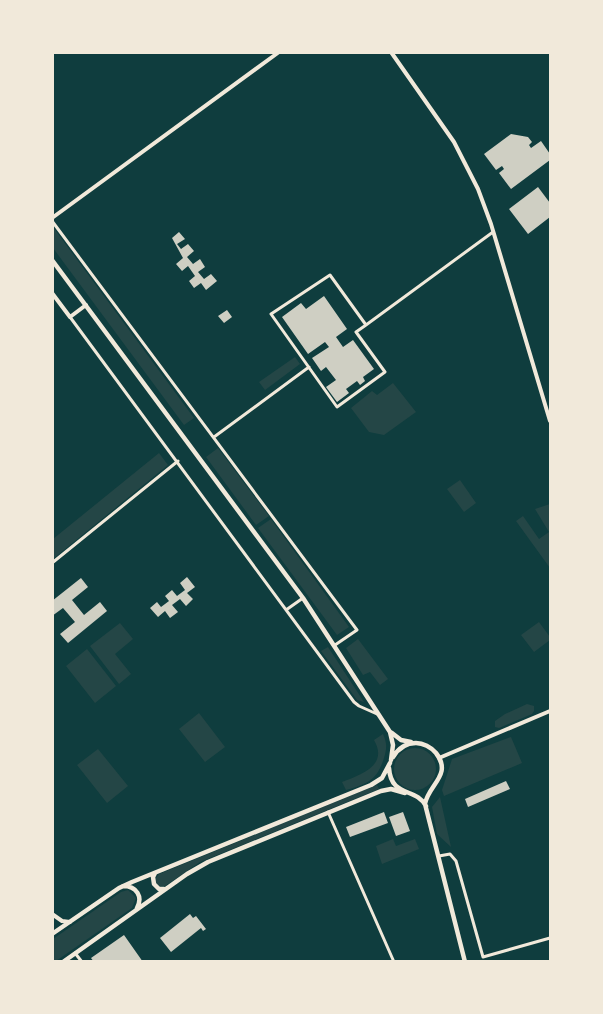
<svg xmlns="http://www.w3.org/2000/svg" width="603" height="1014" font-family="'DM Sans',sans-serif">
  <style>
    .green { fill: #244646 }
    .building { fill: #cfcfc3 }
    .lines { fill: none; stroke-linecap: round; stroke-linejoin: round }
    .minor { stroke: #f1e9da; stroke-width: 3 }
    .tertiary { stroke: #f1e9da; stroke-width: 4 }
    .secondary { stroke: #f1e9da; stroke-width: 4 }
    .primary { stroke: #f1e9da; stroke-width: 4.5 }
  </style>
  <rect width="100%" height="100%" fill="#0f3d3e"/>
  <!-- green -->
  <path class="green" d="M53 227 194 418 184 425 53 248Z
    M295 357 300 364 265 390 259 382Z
    M393 383 416 412 384 435 369 432 351 408 372 391 377 395Z
    M218 448 269 516 256 525 206 457Z
    M159 453 168 465 53 559V539Z
    M460 480 476 503 464 512 447 489Z
    M550 504V568L516 521 523 516 539 539 549 532 535 509Z
    M271 519 349 627 337 635 258 528Z
    M539 622 550 637V640L534 652 521 635Z
    M120 623 133 639 115 654 131 674 119 684 90 646Z
    M358 639 388 679 380 685 370 672 363 675 346 648Z
    M328 647 364 702 357 700 321 651Z
    M87 649 116 686 95 703 66 666Z
    M527 704 534 706V711L532 714 499 728 495 727V721L505 714Z
    M199 713 225 747 205 762 179 729Z
    M383 734C387 743 387 748 384 758 377 780 368 784 346 790L342 782C360 775 389 766 374 740Z
    M511 737 522 763 444 796 442 790 452 759Z
    M394 769a21 21 0 1 1 42 0a21 21 0 1 1-42 0Z
    M98 749 128 786 107 803 77 765Z
    M377 785 379 789 200 862 165 886H160L156 883V878L159 874Z
    M440 797 451 847 437 834 432 807Z
    M393 839 396 846 415 839 419 849 382 864 376 846Z
    M128 890 136 898 132 908 56 961H53V939L121 892Z"/>
  <!-- building -->
  <path class="building" d="M511 134 528 137 532 142 529 145 531 148 541 141 550 154V160L511 189 499 173 504 169 502 166 496 170 484 154Z
    M538 187 550 203V217L528 234 509 209Z
    M179 232 185 239 177 244 181 249 188 244 194 251 187 257 193 264 200 259 205 267 198 272 204 279 211 274 217 281 206 290 201 283 194 288 189 281 195 276 188 266 182 271 176 264 183 258 172 238Z
    M324 296 347 329 336 337 343 347 353 340 374 369 363 377 365 381 360 385 357 381 346 389 349 393 337 402 326 387 336 380 326 367 321 371 312 358 329 347 325 342 308 354 282 317 301 303 306 309Z
    M227 310 232 317 224 323 218 316Z
    M187 577 195 587 187 593 193 599 186 606 180 599 172 605 178 612 170 618 165 611 158 617 150 608 157 602 161 607 169 601 165 596 172 590 177 596 185 590 180 583Z
    M81 578 88 587 72 600 84 615 100 602 107 611 68 643 60 634 75 622 63 608 52 616V601Z
    M506 781 510 789 468 807 465 799Z
    M384 812 388 823 350 837 346 827Z
    M403 812 410 831 396 836 389 817Z
    M190 914 193 918 196 916 206 929 203 931 201 928 171 952 160 938Z
    M124 935 143 962H94L91 958Z"/>
  <g class="lines">
    <!-- minor -->
    <path class="minor" d="M52 221 354 626 357 630 335 645
      M70 317 354 702 359 706 377 714
      M366 325 330 275 271 314 337 407 385 372 356 332 366 325 493 232
      M214 437 309 367
      M52 563 178 461
      M286 610 303 598
      M328 812 394 962
      M439 856 450 854 456 861 483 957 550 938
      M75 953 82 962"/>
    <!-- tertiary -->
    <path class="tertiary" d="M52 218 279 52
      M52 293 70 317 86 305"/>
    <!-- secondary -->
    <path class="secondary" d="M391 52 454 142 478 189 491 224 550 421
      M439 758 550 711
      M52 914 62 921 70 922"/>
    <!-- primary -->
    <path class="primary" d="M52 260 303 598 390 732 393 745 391 760
      M392 733 401 740 411 742
      M393 757C398 749 405 743 416 743 423 743 431 747 436 753 453 775 428 785 425 804L465 962
      M389 768C391 798 416 787 426 806
      M155 873 153 877 154 884 159 889H164
      M123 886C137 886 143 897 137 908
      M52 934 119 888 132 882 371 785 382 778 390 763
      M63 962 187 874 208 862 381 791 391 789 405 793"/>
  </g>
  <!-- border -->
  <rect width="603" height="1014" fill="none" stroke="#f1e9da" stroke-width="108"/>
</svg>
